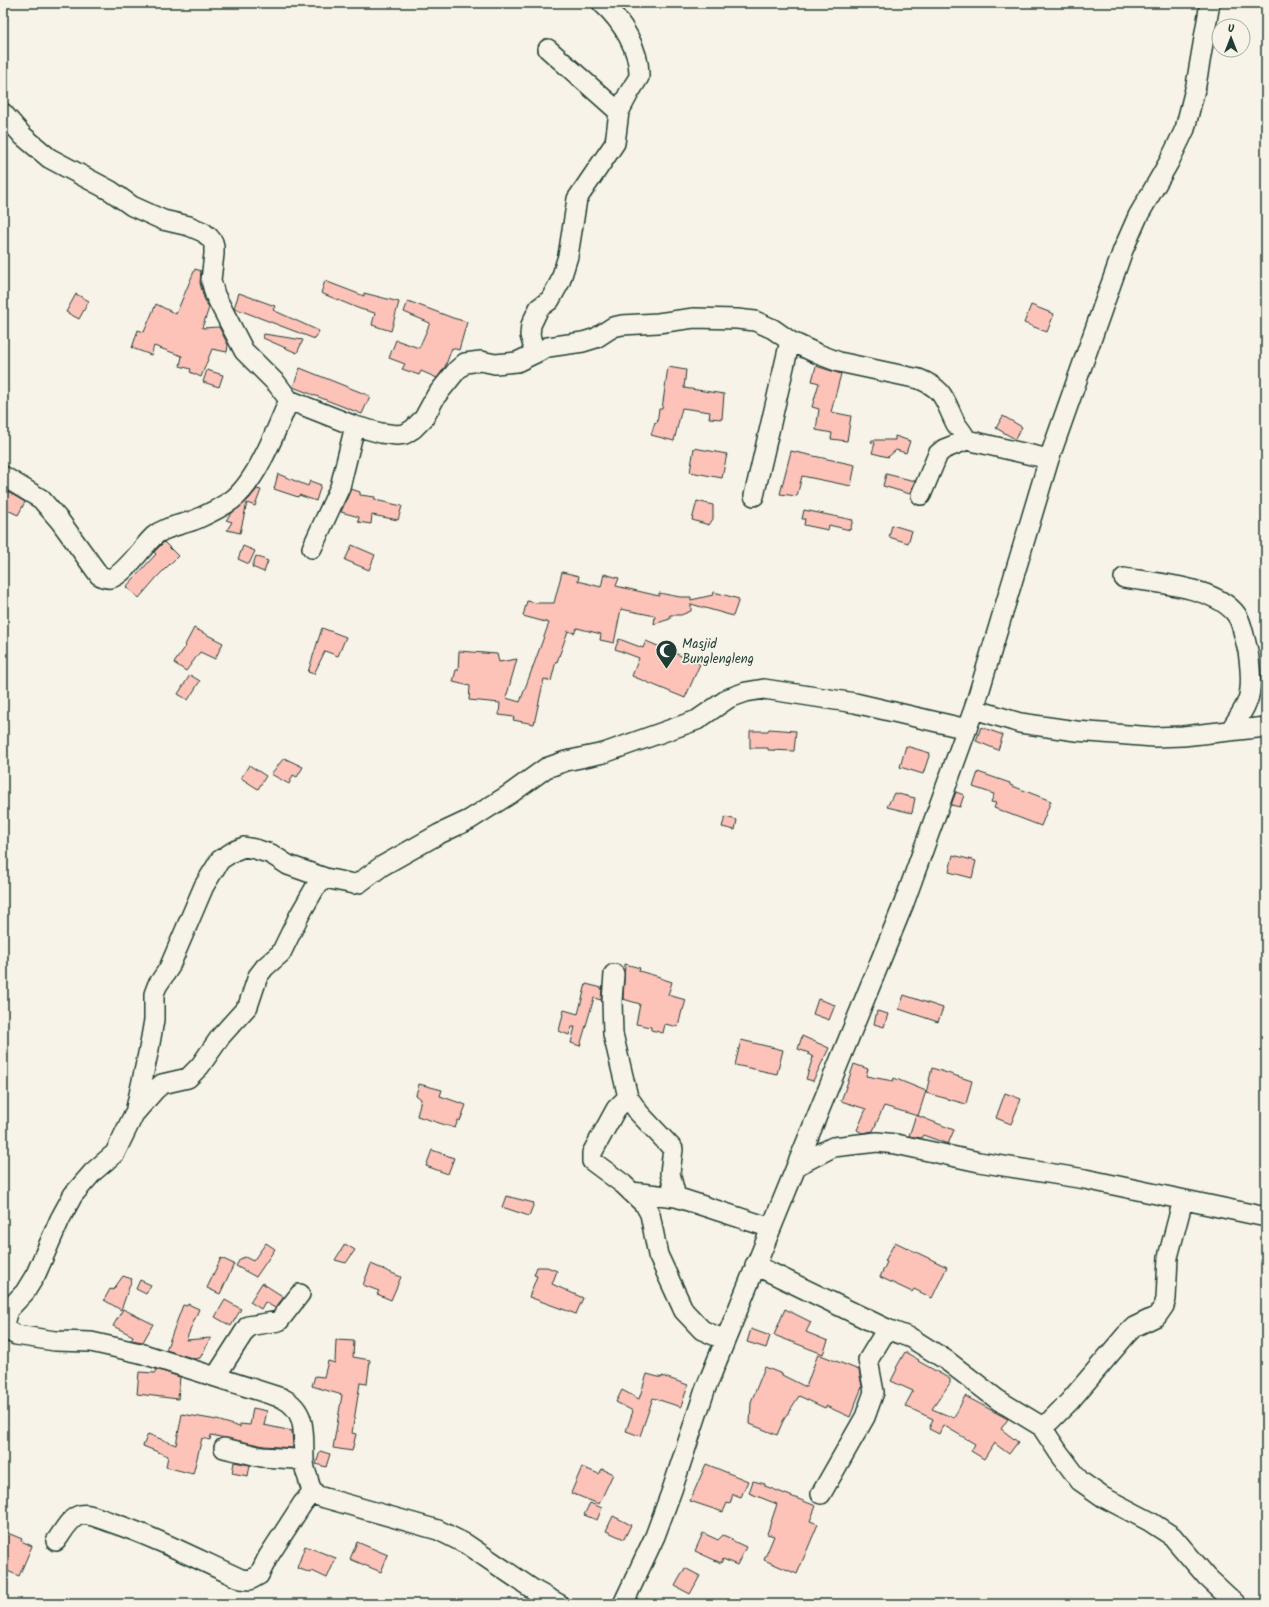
<svg xmlns="http://www.w3.org/2000/svg" width="1269" height="1607" font-family="Kalam,sans-serif">
  <style>
    .building { fill: #fdc2b8; stroke: #1f3d34 }
    .lines { fill: none; stroke-linecap: round; stroke-linejoin: round }
    .minor-casing { stroke: #1f3d34; stroke-width: 22 }
    .minor { stroke: #f7f3e8; stroke-width: 19 }
    .labels { text-anchor: middle; stroke-width: 3.5; stroke-linejoin: round; paint-order: stroke }
    .poi-label { font-size: 13px; fill: #1f3d34; stroke: #f7f3e8; text-anchor: start }
  </style>
  <rect width="100%" height="100%" fill="#f7f3e8"/>
  <filter id="ink" filterUnits="userSpaceOnUse"><feTurbulence type="fractalNoise" baseFrequency=".025" numOctaves="2"/><feDisplacementMap in="SourceGraphic" scale="8" xChannelSelector="R" yChannelSelector="G"/><feConvolveMatrix kernelMatrix="1 2 1 2 8 2 1 2 1" color-interpolation-filters="sRGB"/></filter>
  <g filter="url(#ink)">
    <!-- building -->
    <path class="building" d="M195 269 201 271 200 283 204 298 209 308 202 328 219 327 228 345 227 352 212 349 201 377 190 372 191 369 180 366 182 356 154 346 151 355 132 348 138 330 144 332 156 304 176 314Z
      M325 281 364 296V293L399 302 391 331 372 325 375 313 360 309 321 293Z
      M239 293 275 306 273 310 319 331 315 339 234 308Z
      M76 294 89 301 79 319 66 312Z
      M408 301 453 318 467 322 459 350 452 348 445 367 437 378 421 371 419 375 402 369 405 364 389 358 396 340 419 348 430 323 404 312Z
      M1031 305 1054 314 1047 332 1024 323Z
      M264 334 303 340 297 353 263 338Z
      M816 366 841 374 831 412 851 416 847 441 831 439 832 433 816 430 819 409 812 407 819 383 812 381Z
      M668 367 686 370 684 388 724 394 722 419 709 418 710 412 682 408 674 441 651 435 655 422 657 423 659 409H662Z
      M300 368 370 396 362 414 293 387Z
      M207 370 223 375 219 387 203 382Z
      M1003 416 1022 427 1015 439 996 428Z
      M895 436 910 441 906 453 896 450 888 457 872 453 875 443 871 442 872 440H895Z
      M694 448 727 454 722 478 690 472Z
      M791 451 855 465 851 486 802 476 797 496 780 494Z
      M278 474 308 486 310 481 321 485 316 501 299 495 298 497 274 489Z
      M886 474 915 481 910 494 883 486Z
      M3 489 25 502 18 515 3 508Z
      M257 489 261 490 255 506 247 503 240 533 227 530 232 522 226 520 232 513 249 499Z
      M351 489 360 492V495L375 497V500L402 506 398 520 372 515 371 524 358 522 359 517 341 512Z
      M697 501 713 505V519L709 525 692 520Z
      M804 510 853 520 850 530 829 525 828 530 804 525 805 519H802Z
      M892 525 912 531 908 543 889 537Z
      M164 542 178 556 157 577 139 598 126 587 156 554 154 552Z
      M352 545 375 555 369 570 345 560Z
      M243 546 255 551 249 564 238 559Z
      M256 556 268 561 264 572 252 567Z
      M562 572 579 576 578 581 601 587 604 574 619 578 616 586 659 596V593L680 597H691V600L713 595 714 592 739 599 733 616 691 604V611L681 615H670V619L654 624 655 616 621 609 614 643 600 640 601 634 577 628 574 633 568 631 557 662 556 661 551 681 544 679 534 724 513 720 514 717 499 715 500 703 469 700 470 686 453 682 456 670H458L459 651 497 654 499 662 517 659 506 698 520 702 549 623 523 616 527 601 536 603H554Z
      M194 628 223 643 215 659 200 652 186 671 174 663 186 646 185 645Z
      M322 628 346 637 338 656 325 651 314 674 308 672Z
      M619 639 643 648 646 641 700 664 685 698 632 676 639 658 615 649Z
      M190 675 200 681 188 700 178 694Z
      M981 727 1003 735 998 750 976 741Z
      M769 729 796 731 794 751 768 750V748H750V731H768Z
      M906 746 930 753 923 774 900 767Z
      M284 758 303 767 297 777 293 775 289 784 271 774Z
      M249 765 266 776 258 789 241 778Z
      M978 772 1010 783V785L1051 801 1041 826 994 808 996 803 991 802 994 794 973 787Z
      M956 792 964 795 960 807 951 805Z
      M894 793 915 798 912 813 887 807Z
      M725 817 737 820 735 830 722 827Z
      M953 855 976 861 972 878 949 872Z
      M625 964 640 968 639 971 660 977V978L672 982 668 995 686 1000 683 1010H682L678 1027 665 1024 663 1033 651 1030V1027L636 1024 640 1004 623 999Z
      M586 984 602 988 601 1000 594 998 580 1046 571 1043 575 1027H572L569 1035 559 1031 564 1010 578 1014Z
      M904 995 943 1008 938 1022 899 1009Z
      M818 999 835 1005 829 1020 813 1014Z
      M877 1011 888 1014 884 1027 874 1024Z
      M802 1036 829 1048 813 1081 806 1079 813 1057 808 1054 809 1053 798 1049Z
      M741 1040 783 1050 777 1074 735 1065Z
      M854 1064 868 1069 866 1076 893 1081 894 1078 926 1091 918 1116 884 1106 873 1131 862 1133 857 1130 866 1109 841 1101Z
      M932 1068 972 1081 966 1104 926 1093Z
      M419 1084 442 1090 440 1096 466 1105 460 1121 458 1120 455 1128 417 1116 421 1099 416 1095Z
      M1005 1093 1021 1099 1011 1124 996 1118Z
      M916 1115 954 1130 948 1144 923 1135 921 1138 909 1136Z
      M432 1150 454 1158 448 1174 426 1166Z
      M506 1196 534 1203 529 1216 502 1207Z
      M895 1242 947 1267 932 1298 914 1289 912 1292 880 1277 887 1262 885 1261Z
      M266 1243 275 1249 256 1277 236 1266 240 1259 245 1257 253 1261Z
      M345 1244 355 1250 346 1263 335 1260Z
      M221 1258 234 1264 220 1294 207 1288Z
      M371 1264 401 1277 391 1300 377 1294 379 1291 363 1285Z
      M537 1267H547L557 1271 552 1284 583 1298 576 1314 529 1297 537 1276 534 1275Z
      M123 1276 132 1279 121 1310 104 1300 110 1289 113 1290Z
      M140 1280 151 1285 146 1294 136 1289Z
      M262 1283 284 1297 275 1308 265 1302 261 1309 250 1302Z
      M225 1300 241 1309 231 1326 215 1317Z
      M188 1304 199 1309 186 1340 211 1338 200 1358 195 1359 166 1350 183 1305 187 1306Z
      M123 1309 153 1324 143 1342 131 1340 133 1336 113 1326Z
      M785 1309 811 1322 806 1332 828 1341 823 1354 774 1335Z
      M751 1329 770 1336 766 1348 747 1342Z
      M336 1340 354 1341 353 1357 370 1360 367 1384 360 1383 352 1433 356 1434 352 1451 333 1448 342 1395 312 1386 315 1376 324 1377 328 1361 335 1363Z
      M905 1352 919 1360 918 1361 950 1379V1383L932 1409 954 1418 965 1396 1008 1419 1001 1429 1018 1442 1009 1454 994 1443 984 1459 971 1451 975 1444 943 1425 939 1434 929 1429 933 1419 905 1406 913 1391 891 1381 897 1369 896 1368Z
      M818 1354 859 1370 862 1387 850 1417 826 1406 825 1408 799 1396 783 1421 777 1435 750 1424 751 1402 765 1367 782 1374V1375L806 1387Z
      M156 1369 180 1377 178 1399 137 1394 139 1372 155 1373Z
      M647 1374 662 1378V1376L688 1385 681 1407 653 1398 640 1436 626 1431 633 1411 616 1402 622 1390 639 1399Z
      M253 1408 267 1411 264 1425 292 1431 293 1448 264 1446 211 1435 210 1440 202 1438 193 1474 166 1467 168 1456 143 1446 148 1434 176 1445 182 1414 217 1420 240 1427V1424L250 1425Z
      M320 1451 330 1454 326 1467 316 1464Z
      M234 1462 250 1465 248 1476 232 1473Z
      M706 1464 748 1481 741 1497 733 1494 730 1504 727 1503 723 1512 690 1501Z
      M582 1467 599 1474 602 1469 613 1474 599 1504 571 1493Z
      M753 1481 765 1484V1486L816 1506 810 1521 818 1524 797 1574 764 1560 774 1536 767 1534 777 1504 749 1493Z
      M590 1503 602 1508 597 1520 584 1515Z
      M613 1516 631 1525 624 1539 606 1531Z
      M3 1531 22 1539 21 1541 32 1546 19 1576 3 1569Z
      M703 1533 718 1540 723 1535 732 1539 731 1540 746 1547 737 1565 723 1559 721 1563 695 1551Z
      M357 1542 388 1555 381 1572 350 1559Z
      M305 1546 336 1558 327 1578 312 1571 311 1573 297 1568Z
      M685 1568 700 1576 690 1594 675 1586Z"/>
    <g class="lines">
      <defs>
        <path id="minor" d="M548 49 619 112
          M3 113 23 136 49 158 111 191 132 206 163 220 189 226 203 232 209 237 213 242 214 246V254L211 280 215 295 244 351 277 384 289 400 355 426 381 433 397 435 405 434 413 429 424 418 436 396 457 370 465 363 481 361 495 364 517 362 548 347 583 342 596 338 613 327 622 325 658 323 694 318 737 319 755 321 773 329 790 341 818 354 839 362 919 379C946 390 944 401 956 424 960 429 964 435 967 440L1049 459
          M535 353 530 335 531 325 539 308 550 300 560 282 568 256 577 199 615 143 619 112 629 93 639 77C640 50 622 21 602 3
          M3 476 41 499 60 521 99 575C103 577 106 579 111 578 124 575 143 546 154 536 166 526 183 525 197 519 208 514 222 507 232 500 257 481 277 428 289 400
          M921 495 938 454 944 449 967 440
          M754 496 790 341
          M312 548 340 487 355 426
          M1124 578C1155 583 1223 587 1239 619 1243 628 1245 640 1248 651 1250 665 1253 688 1247 702 1243 712 1235 722 1230 731
          M974 709 1020 723 1076 731 1154 737 1183 736 1266 727
          M614 974 612 1001 613 1034 628 1097 616 1109 592 1153V1161L623 1184 645 1205 650 1214 658 1255 684 1311 702 1330 725 1340
          M628 1097 639 1113 673 1149 670 1173 676 1197
          M136 1108 149 1049 154 1020V994L157 986 169 968 204 886 220 860 234 851 244 847 255 849 271 854 288 865 325 878
          M798 1165 833 1147 877 1142 896 1144 979 1162 1085 1179 1266 1217
          M631 1192 676 1197 771 1228
          M755 1265 887 1329
          M3 1327 8 1310 25 1292 36 1274 60 1219 73 1195 93 1172 115 1153 134 1114 155 1090 162 1084 188 1078 200 1066 221 1036 248 1006 258 976 265 967 281 953 299 916 315 888 325 878 354 884 359 883 382 866 439 834 469 820 510 794 546 768 566 761 604 753 697 720 729 698 746 692 764 689 855 703 967 729
          M3 1328 16 1335 55 1341 91 1342 140 1353 282 1398C308 1411 303 1435 304 1460 304 1466 306 1473 308 1478 309 1483 311 1489 314 1493 317 1496 321 1497 325 1498L438 1530 466 1544 534 1590 559 1604
          M216 1376 248 1326 279 1321 300 1294
          M1041 1426 1059 1453 1080 1481 1103 1497 1149 1521 1172 1536 1207 1577 1236 1604
          M224 1448 262 1457 295 1459 304 1462
          M821 1494 865 1417 874 1392 868 1360 887 1329 911 1338 946 1360 998 1400 1041 1426 1050 1421 1069 1402 1126 1335 1134 1327 1157 1316 1164 1306 1166 1299 1168 1257 1183 1200
          M56 1541C63 1532 69 1518 80 1515 90 1513 101 1519 110 1522 155 1537 197 1559 241 1579L250 1580 259 1575 268 1557 303 1503 313 1491
          M623 1604 655 1536 672 1490 705 1390 904 903 974 709 1049 459 1123 250 1138 216 1169 162 1185 129 1196 85 1210 3"/>
      </defs>
      <!-- minor casing -->
      <use href="#minor" class="minor-casing"/>
      <!-- minor -->
      <use href="#minor" class="minor"/>
    </g>
  </g>
  <!-- icons -->
  <defs>
    <symbol id="mosque-pin" viewBox="-11 -11 22 30"><path d="M0 17L-7.5 6A9.5 9.5 0 1 1 7.5 6Z" fill="#1f3d34" stroke="#f7f3e8"/><path d="M3.5-4.9A6 6 0 1 0 3.5 4.9A5 5 0 1 1 3.5-4.9Z" fill="#fff"/></symbol>
  </defs>
  <g fill-rule="evenodd">
    <use href="#mosque-pin" x="654" y="638" width="25" height="34"/>
  </g>
  <g class="labels">
    <!-- poi labels -->
    <g class="poi-label">
      <text x="682" y="648">Masjid<tspan x="682" dy="15">Bunglengleng</tspan></text>
    </g>
  </g>
  <!-- margin -->
  <rect width="1269" height="1607" fill="none" stroke="#f7f3e8" stroke-width="16"/>
  <rect x="8" y="8" width="1253" height="1591" fill="none" stroke="#1f3d34" stroke-width="1.5" filter="url(#ink)"/>
  <!-- north arrow -->
  <g transform="translate(1231 38)"><circle r="19" fill="#f7f3e8" stroke="#a1aaa0"/>
  <path d="M0-3L7 15L0 10L-7 15Z" fill="#1f3d34"/>
  <text y="-6" font-size="11" font-weight="bold" text-anchor="middle" fill="#1f3d34">U</text>
  </g>
</svg>
